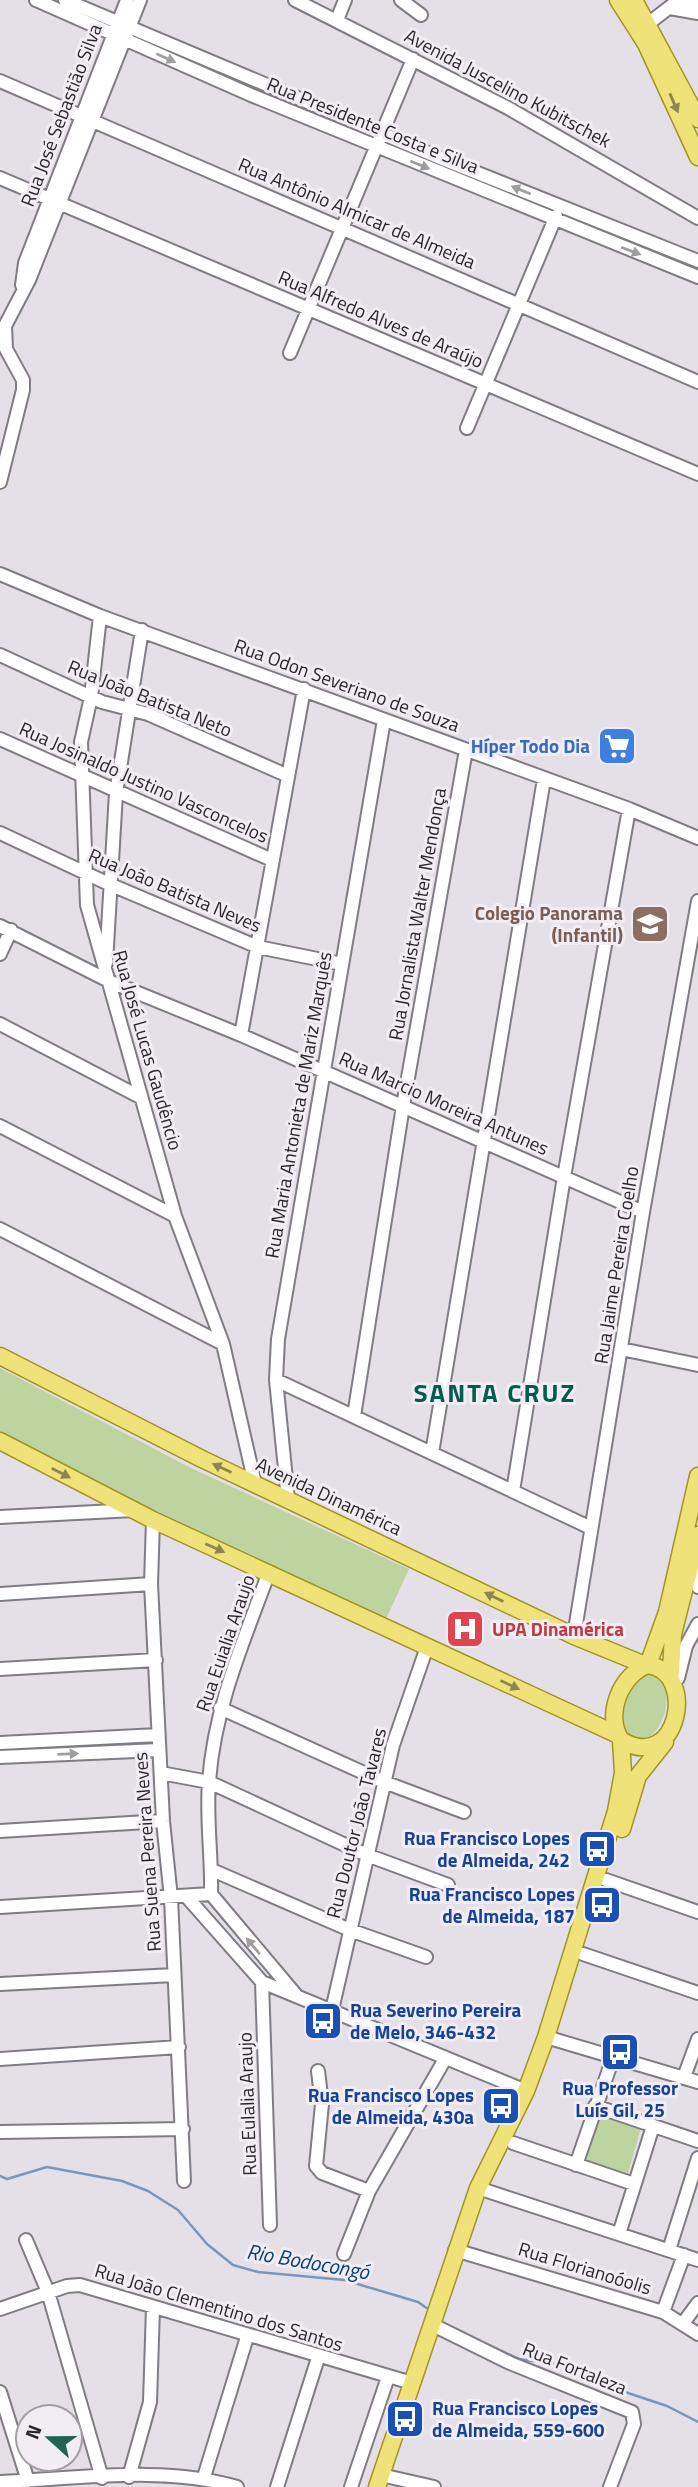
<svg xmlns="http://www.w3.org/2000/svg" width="698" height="2487" font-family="'Titillium Web',sans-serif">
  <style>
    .green { fill: #bdd4a0 }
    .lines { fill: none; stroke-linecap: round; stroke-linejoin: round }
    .stream { stroke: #7c96b9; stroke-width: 2.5 }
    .minor-casing { stroke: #817c83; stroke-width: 16 }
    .major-casing { stroke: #a39422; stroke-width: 19 }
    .minor { stroke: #fff; stroke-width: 12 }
    .major { stroke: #efe278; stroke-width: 16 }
    .oneway { fill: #9f9e9f }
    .oneway2 { fill: #8c8451 }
    .labels { text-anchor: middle; stroke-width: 6; stroke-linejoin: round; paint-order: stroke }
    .street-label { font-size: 19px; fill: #29272a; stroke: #f2edf5 }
    .shop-label { font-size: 19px; font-weight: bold; fill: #366cbe; stroke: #f2edf5; text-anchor: end }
    .education-label { font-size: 19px; font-weight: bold; fill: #785e54; stroke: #f2edf5; text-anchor: end }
    .health-label { font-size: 19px; font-weight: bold; fill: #be3a42; stroke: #f2edf5; text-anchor: start }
    .transit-label { font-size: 19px; font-weight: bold; fill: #164399; stroke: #f2edf5; text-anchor: end }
    .water-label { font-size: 21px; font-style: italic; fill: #063f77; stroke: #f2edf5 }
    .district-label { font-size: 26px; font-weight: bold; letter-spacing: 2px; fill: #015e4e; stroke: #f2edf5 }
  </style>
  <rect width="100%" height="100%" fill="#e5dfe8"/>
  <!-- green -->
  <path class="green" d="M39 0H60L698 263V275L560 221Z
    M0 1368 191 1468 409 1569 386 1619 0 1438Z
    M650 1671 661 1676C673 1702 665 1727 642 1744L630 1741C612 1708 620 1691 650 1671Z
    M596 2114 641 2128 627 2177 583 2162Z"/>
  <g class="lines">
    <!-- stream -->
    <path class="stream" d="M0 2176 7 2179 47 2167 122 2181 148 2191 178 2210 207 2244 233 2265 258 2272 344 2280 418 2302 431 2311
      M452 2328 465 2334
      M471 2337 519 2359 560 2365 601 2384 667 2406 698 2422"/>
    <defs>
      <path id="minor" d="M36 0 251 95 698 277
        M65 0 445 160 698 261
        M295 0 508 108 698 218
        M401 0 421 15
        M680 0 698 4
        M670 8 698 13
        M337 20 345 0
        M649 23 679 0
        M0 81 698 382
        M0 178 698 474
        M22 285 25 263 127 0
        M290 353 413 59
        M467 428 556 216
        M0 482 23 390V380L6 349 5 326 29 280 140 0
        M0 574 100 616 629 809 698 838
        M100 616 91 697 81 742 87 905 175 1216 223 1344 255 1484
        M0 655 102 702 148 714 286 775
        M0 739 272 860
        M0 833 109 884 258 947 342 964
        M0 926 111 982 241 1035 643 1212
        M0 954 11 930
        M106 963 116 793 142 630
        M0 1024 140 1097
        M241 1035 304 689
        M0 1126 175 1216
        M0 1229 223 1344
        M621 1349 698 1365
        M276 1380 591 1528
        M354 1416 403 1106 466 750
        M432 1453 544 779
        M513 1491 564 1177 629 809
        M288 1499 276 1380 278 1339 384 720
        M0 1517 134 1510
        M153 1520 151 1584 163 1821 171 1898 184 2181
        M693 1560 698 1587
        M0 1594 151 1584
        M574 1636 643 1212 698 901
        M0 1669 156 1660
        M678 1678 686 1646 698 1624
        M220 1708 384 1782 464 1812
        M0 1743 158 1735
        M0 1757 159 1750
        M161 1773 209 1782 367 1855 448 1885
        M0 1831 163 1821
        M212 1870 350 1930 426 1957
        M606 1880 698 1912
        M211 1894C212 1856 206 1819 209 1782 214 1708 244 1640 269 1572
        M211 1894 296 1995
        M186 1896 262 1982 526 2091
        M0 1907 211 1894
        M583 1954 698 1993
        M262 1982 270 2225
        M0 1984 174 1975
        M332 2010 393 1745 427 1647
        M546 2037 698 2082
        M0 2059 179 2047
        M318 2071 322 2104 316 2166 322 2173 369 2191
        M684 2077 698 2039
        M595 2106 698 2141
        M0 2132 183 2129
        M513 2143 634 2184
        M576 2165 614 2055
        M478 2188 698 2260
        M619 2234 653 2126
        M26 2240 48 2292 102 2478
        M455 2250 663 2312 698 2334
        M669 2250 698 2158
        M344 2254 369 2191 445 2059
        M0 2309 67 2286 80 2285 412 2383
        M663 2312 684 2255
        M684 2322 698 2303
        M431 2324 510 2363 632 2412 634 2424 610 2487
        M0 2392 28 2481
        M381 2475 434 2487
        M129 2477 150 2402 153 2308
        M204 2477 247 2337
        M0 2482C76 2479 164 2465 237 2487
        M277 2487 318 2358
        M351 2487 388 2377"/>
      <path id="major" d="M618 0 646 44 698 157
        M634 0 698 119
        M0 1356 202 1459 574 1636 645 1665
        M0 1441 153 1520 618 1735
        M648 1665C698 1671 679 1775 621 1740 604 1715 621 1674 648 1665Z
        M648 1665 667 1612 698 1476
        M671 1672 673 1634 698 1535
        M622 1829 638 1776 665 1742
        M377 2487 478 2188 526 2091 546 2037 616 1811 623 1773 621 1740"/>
    </defs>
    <!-- minor casing -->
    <use href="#minor" class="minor-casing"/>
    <!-- major casing -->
    <use href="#major" class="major-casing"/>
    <!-- minor -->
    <use href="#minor" class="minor"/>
    <!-- major -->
    <use href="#major" class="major"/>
  </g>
  <!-- one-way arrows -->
  <defs><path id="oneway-solid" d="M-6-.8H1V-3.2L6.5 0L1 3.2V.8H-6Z" transform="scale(1.75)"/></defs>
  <g class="oneway">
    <use href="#oneway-solid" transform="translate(166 58) rotate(24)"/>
    <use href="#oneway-solid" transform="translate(420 165) rotate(22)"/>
    <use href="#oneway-solid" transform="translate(521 190) rotate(-158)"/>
    <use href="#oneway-solid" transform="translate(631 251) rotate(21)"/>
    <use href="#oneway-solid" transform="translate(68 1754) rotate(-2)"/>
    <use href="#oneway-solid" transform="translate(253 1946) rotate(-130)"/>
  </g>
  <g class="oneway2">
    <use href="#oneway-solid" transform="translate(674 103) rotate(66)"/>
    <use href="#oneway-solid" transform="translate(222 1468) rotate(-155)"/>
    <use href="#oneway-solid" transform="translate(61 1473) rotate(27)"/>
    <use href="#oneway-solid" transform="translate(215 1548) rotate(24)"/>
    <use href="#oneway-solid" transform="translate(494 1597) rotate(-154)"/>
    <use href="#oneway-solid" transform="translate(510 1685) rotate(25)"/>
  </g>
  <!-- icons -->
  <defs>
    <symbol id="supermarket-square" viewBox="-11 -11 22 22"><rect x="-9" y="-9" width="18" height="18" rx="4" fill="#3f7fe0" stroke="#f2edf5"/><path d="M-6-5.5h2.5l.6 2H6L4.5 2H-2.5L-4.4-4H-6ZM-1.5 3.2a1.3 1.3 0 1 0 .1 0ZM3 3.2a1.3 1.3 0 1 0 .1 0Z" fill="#fff"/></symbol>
    <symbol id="school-square" viewBox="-11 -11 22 22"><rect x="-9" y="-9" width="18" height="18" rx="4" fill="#8d6e63" stroke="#f2edf5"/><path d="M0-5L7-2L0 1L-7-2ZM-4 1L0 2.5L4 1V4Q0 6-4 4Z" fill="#fff"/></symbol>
    <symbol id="hospital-square" viewBox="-11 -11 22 22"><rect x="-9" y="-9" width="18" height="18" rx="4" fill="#e0444e" stroke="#f2edf5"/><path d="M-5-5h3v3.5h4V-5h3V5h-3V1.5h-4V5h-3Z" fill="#fff"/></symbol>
    <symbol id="bus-square" viewBox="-11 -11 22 22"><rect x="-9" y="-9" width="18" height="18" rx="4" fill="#1a4fb4" stroke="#f2edf5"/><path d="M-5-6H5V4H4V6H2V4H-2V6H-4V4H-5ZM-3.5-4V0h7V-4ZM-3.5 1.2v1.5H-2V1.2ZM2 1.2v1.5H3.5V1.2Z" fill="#fff"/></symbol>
  </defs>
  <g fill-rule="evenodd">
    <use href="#supermarket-square" x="595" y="724" width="44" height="44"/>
    <use href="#school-square" x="628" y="902" width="44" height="44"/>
    <use href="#hospital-square" x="443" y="1607" width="44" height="44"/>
    <use href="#bus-square" x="575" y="1827" width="44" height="44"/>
    <use href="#bus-square" x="580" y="1883" width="44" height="44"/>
    <use href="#bus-square" x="301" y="1999" width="44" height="44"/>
    <use href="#bus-square" x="598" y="2030" width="44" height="44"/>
    <use href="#bus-square" x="479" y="2084" width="44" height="44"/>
    <use href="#bus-square" x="383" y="2397" width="44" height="44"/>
  </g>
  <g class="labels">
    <!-- street labels -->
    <g class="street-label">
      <text transform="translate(508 88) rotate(28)" y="7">Avenida Juscelino Kubitschek</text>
      <text transform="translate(61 115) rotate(-69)" y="7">Rua José Sebastião Silva</text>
      <text transform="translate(373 125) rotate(22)" y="7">Rua Presidente Costa e Silva</text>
      <text transform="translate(357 213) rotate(23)" y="7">Rua Antônio Almicar de Almeida</text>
      <text transform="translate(381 319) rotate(23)" y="7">Rua Alfredo Alves de Araújo</text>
      <text transform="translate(347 685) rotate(20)" y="7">Rua Odon Severiano de Souza</text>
      <text transform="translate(150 698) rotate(22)" y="7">Rua João Batista Neto</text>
      <text transform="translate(144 782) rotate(24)" y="7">Rua Josinaldo Justino Vasconcelos</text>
      <text transform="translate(175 890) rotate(23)" y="7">Rua João Batista Neves</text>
      <text transform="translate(417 914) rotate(-80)" y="7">Rua Jornalista Walter Mendonça</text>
      <text transform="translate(148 1050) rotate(74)" y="7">Rua José Lucas Gaudêncio</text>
      <text transform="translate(444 1103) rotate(24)" y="7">Rua Marcio Moreira Antunes</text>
      <text transform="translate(298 1105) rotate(-80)" y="7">Rua Maria Antonieta de Mariz Marquês</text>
      <text transform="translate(616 1265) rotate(-81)" y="7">Rua Jaime Pereira Coelho</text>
      <text transform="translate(329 1496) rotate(25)" y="7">Avenida Dinamérica</text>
      <text transform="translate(225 1643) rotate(-71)" y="7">Rua Euialia Araujo</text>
      <text transform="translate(356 1823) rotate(-76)" y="7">Rua Doutor João Tavares</text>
      <text transform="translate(147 1852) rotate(-94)" y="7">Rua Suena Pereira Neves</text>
      <text transform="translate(247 2104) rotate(-92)" y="7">Rua Eulalia Araujo</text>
      <text transform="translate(585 2268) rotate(17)" y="7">Rua Florianoóolis</text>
      <text transform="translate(219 2307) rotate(17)" y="7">Rua João Clementino dos Santos</text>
      <text transform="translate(575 2368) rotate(22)" y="7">Rua Fortaleza</text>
    </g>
    <!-- shop labels -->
    <g class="shop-label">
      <text x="590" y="753">Híper Todo Dia</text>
    </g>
    <!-- education labels -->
    <g class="education-label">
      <text x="623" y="920">Colegio Panorama<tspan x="623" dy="22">(Infantil)</tspan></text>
    </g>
    <!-- health labels -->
    <g class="health-label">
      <text x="492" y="1636">UPA Dinamérica</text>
    </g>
    <!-- transit labels -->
    <g class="transit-label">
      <text x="570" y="1845">Rua Francisco Lopes<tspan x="570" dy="22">de Almeida, 242</tspan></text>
      <text x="575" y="1901">Rua Francisco Lopes<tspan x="575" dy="22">de Almeida, 187</tspan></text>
      <text x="350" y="2017" text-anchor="start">Rua Severino Pereira<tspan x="350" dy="22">de Melo, 346-432</tspan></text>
      <text x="620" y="2095" text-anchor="middle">Rua Professor<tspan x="620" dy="22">Luís Gil, 25</tspan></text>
      <text x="474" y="2102">Rua Francisco Lopes<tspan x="474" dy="22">de Almeida, 430a</tspan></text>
      <text x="432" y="2415" text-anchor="start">Rua Francisco Lopes<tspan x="432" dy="22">de Almeida, 559-600</tspan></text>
    </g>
    <!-- water labels -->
    <g class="water-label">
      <text transform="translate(308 2262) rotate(10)" y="7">Rio Bodocongó</text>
    </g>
    <!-- district labels -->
    <g class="district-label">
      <text x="495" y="1402">SANTA CRUZ</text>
    </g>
  </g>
  <!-- north arrow -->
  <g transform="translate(49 2438) rotate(291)"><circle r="33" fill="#f2edf5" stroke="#a29ea4" stroke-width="2"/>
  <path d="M0-5L12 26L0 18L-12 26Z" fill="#1f6455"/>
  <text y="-10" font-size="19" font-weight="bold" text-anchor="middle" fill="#29272a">N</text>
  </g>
</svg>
